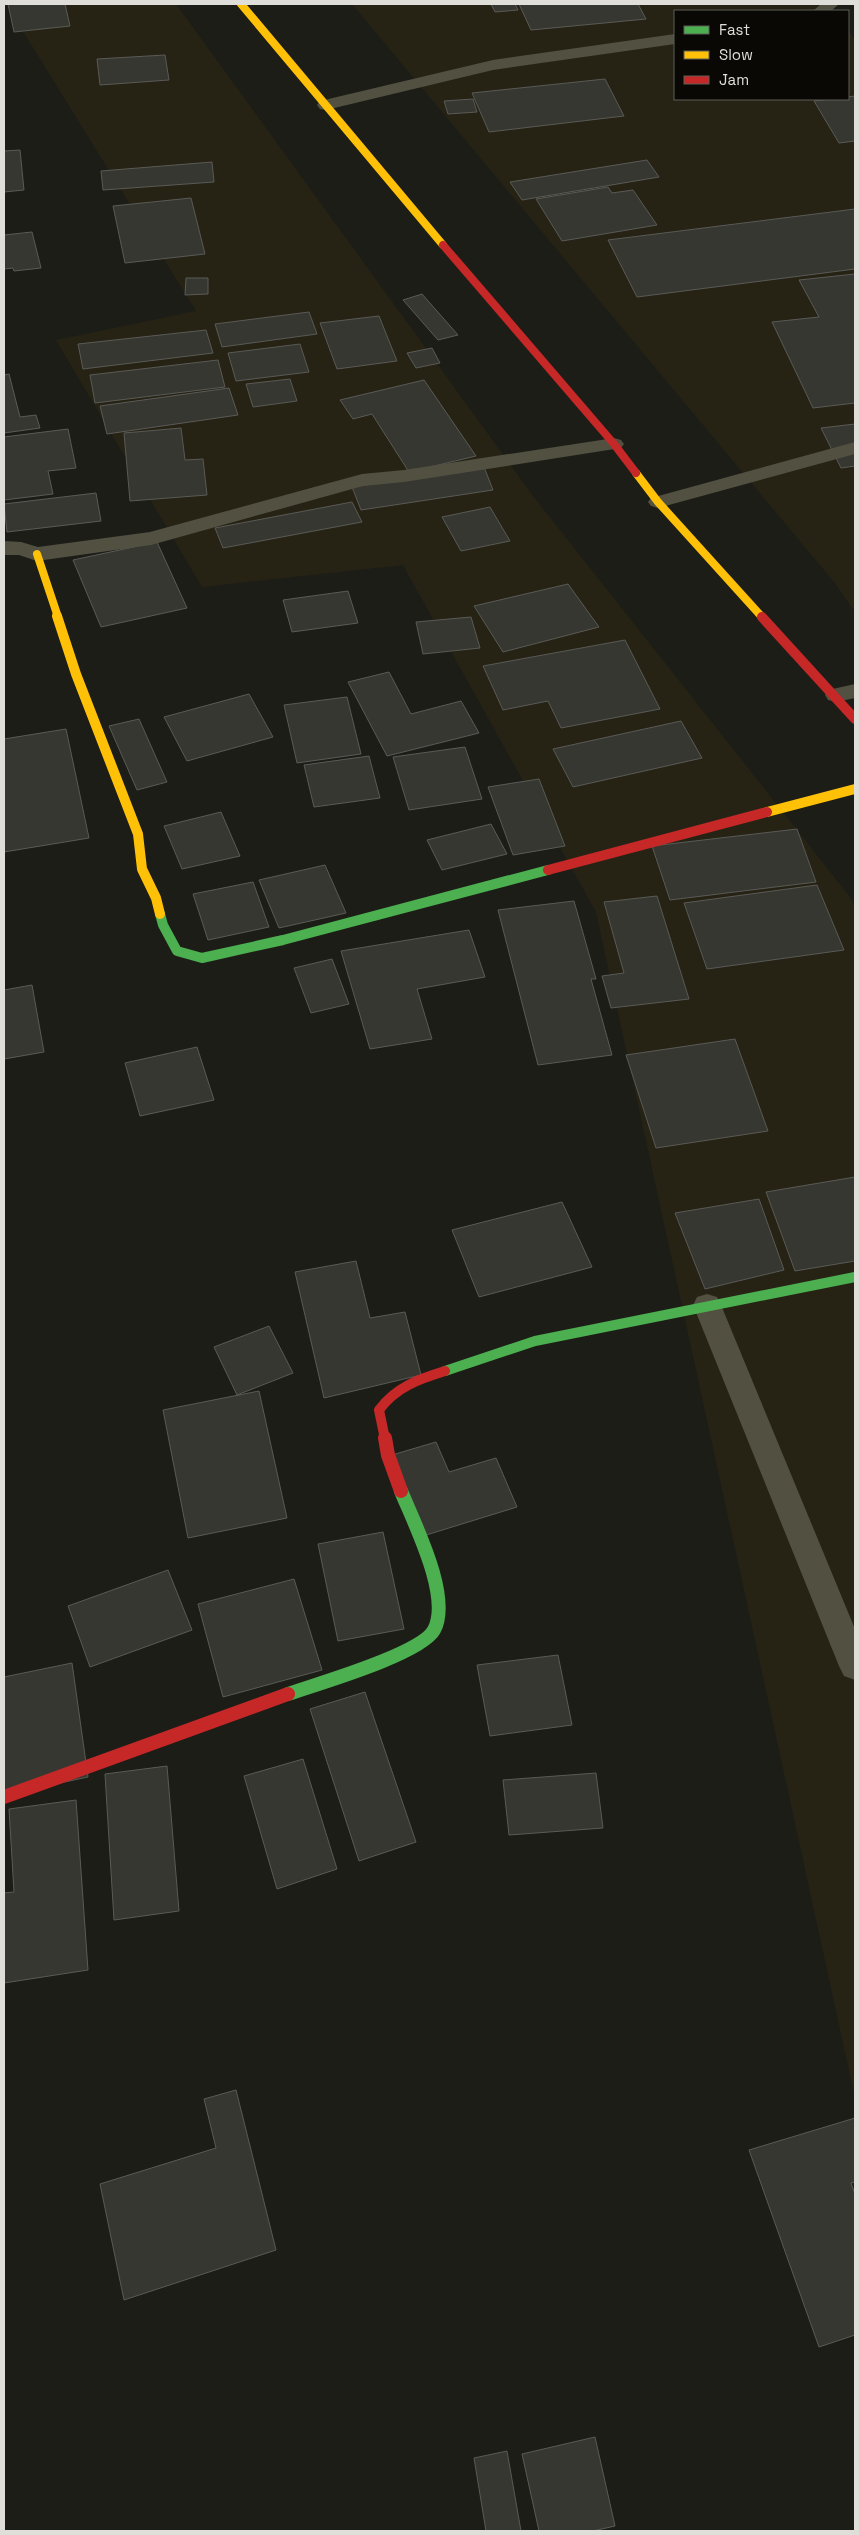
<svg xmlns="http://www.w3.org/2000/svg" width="859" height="2535" font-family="'Space Grotesk',sans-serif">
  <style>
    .built { fill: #262315 }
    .building { fill: #373732; stroke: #5a5a56 }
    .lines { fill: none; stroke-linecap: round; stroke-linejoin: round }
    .street { fill: #525041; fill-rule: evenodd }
    .fast-far1 { stroke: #4caf50; stroke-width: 10 }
    .fast { stroke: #4caf50; stroke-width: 14 }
    .slow-far1 { stroke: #ffc107; stroke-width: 8 }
    .slow { stroke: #ffc107; stroke-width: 10 }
    .jam-far2 { stroke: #c62828; stroke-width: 8 }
    .jam-far1 { stroke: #c62828; stroke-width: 10 }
    .jam { stroke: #c62828; stroke-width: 14 }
  </style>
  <rect width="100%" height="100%" fill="#1d1d18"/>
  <!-- built -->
  <path class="built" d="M6 4H176L533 496 850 897 855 907V2098L596 912 403 565 202 587 56 340 196 311Z
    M352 4H824L830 11H675V99H848V31L855 40V612L834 582Z"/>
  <!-- building -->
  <path class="building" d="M8 4H65L70 26 14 32Z
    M491 4H515L518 10 495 12Z
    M519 4H638L646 19 531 30Z
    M165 55 169 80 100 85 97 59Z
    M605 79 624 116 489 132 472 93Z
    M855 96V141L839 143 814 101Z
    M473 99 477 112 448 114 444 101Z
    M20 150 24 190 4 192V151Z
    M647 160 659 177 522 200 510 182Z
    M212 162 214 182 103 190 101 171Z
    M608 187 612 193 633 190 657 225 562 241 536 199Z
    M191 198 205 254 125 263 113 206Z
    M855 209V269L637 297 608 240Z
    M32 232 41 268 14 271 13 268 4 269V235Z
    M855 274V403L813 408 772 322 819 317 799 280Z
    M186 278H208V294L185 295Z
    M422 294 458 335 438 340 403 300Z
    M309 312 317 334 222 347 215 324Z
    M379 316 397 361 337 369 320 323Z
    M206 330 213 353 83 369 78 344Z
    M300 344 309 372 236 381 228 353Z
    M432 348 440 363 416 368 407 353Z
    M218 360 225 387 95 403 90 375Z
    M9 374 20 417 36 415 40 428 4 433V375Z
    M290 379 297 401 253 407 246 384Z
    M424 380 476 456 409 472 372 414 353 419 340 400Z
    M229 388 238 415 107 434 100 406Z
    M855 424V466L841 468 821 428Z
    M181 428 185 460 203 459 207 495 130 501 124 433Z
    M68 429 76 468 48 471 53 494 4 500V437Z
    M484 467 493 490 361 510 352 487Z
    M96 493 101 521 7 532 4 504Z
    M352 502 362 522 223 548 215 528Z
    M490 507 510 541 461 551 442 517Z
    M157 542 187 608 101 627 73 560Z
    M568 584 599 627 503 652 474 606Z
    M348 591 358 623 292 632 283 600Z
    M471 617 480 648 423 654 416 622Z
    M625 640 660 709 561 728 548 701 503 710 483 666Z
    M389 672 411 714 461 701 479 733 387 756 348 682Z
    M249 694 273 737 187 761 164 717Z
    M347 697 361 754 297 763 284 705Z
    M139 719 167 782 137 790 109 726Z
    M681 721 702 758 573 787 553 749Z
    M66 729 89 838 4 852V739Z
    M465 747 482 799 409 810 393 757Z
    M369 756 380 798 314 807 304 765Z
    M539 779 565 846 513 855 488 787Z
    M221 812 240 856 182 869 164 826Z
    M491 824 507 854 442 870 427 840Z
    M797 829 816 882 670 900 652 846Z
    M325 865 346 913 279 928 259 880Z
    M253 882 269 927 208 940 193 894Z
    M817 885 844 950 707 969 684 903Z
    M657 896 689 999 611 1008 602 976 624 973 604 902Z
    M574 901 596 979H591L612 1055 538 1065 498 910Z
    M469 930 485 977 417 989 432 1039 370 1049 341 951Z
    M332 959 349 1004 311 1013 294 968Z
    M32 985 44 1052 4 1059V990Z
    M735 1039 768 1131 656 1148 626 1055Z
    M197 1047 214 1100 140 1116 125 1063Z
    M855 1177V1261L795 1271 766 1192Z
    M759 1199 784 1270 705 1289 675 1213Z
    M562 1202 592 1267 479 1297 452 1230Z
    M356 1261 370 1318 405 1312 421 1375 324 1398 295 1272Z
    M269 1326 293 1373 237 1395 214 1347Z
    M259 1391 287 1518 188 1538 163 1410Z
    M436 1442 449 1472 496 1458 517 1507 423 1536 392 1455Z
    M383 1532 404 1629 338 1641 318 1544Z
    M168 1570 192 1630 90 1667 68 1606Z
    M294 1579 322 1670 223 1697 198 1604Z
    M558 1655 572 1725 490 1736 477 1665Z
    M72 1663 88 1777 4 1795V1677Z
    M365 1692 416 1842 359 1861 310 1709Z
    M303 1759 337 1869 277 1889 244 1776Z
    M167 1766 179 1911 114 1920 105 1774Z
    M596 1773 603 1828 509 1835 503 1780Z
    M76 1800 88 1970 4 1983V1893L14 1892 9 1809Z
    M236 2090 276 2250 124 2300 100 2184 216 2148 204 2099Z
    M855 2118V2182L851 2183 855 2194V2335L819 2347 749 2150Z
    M595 2437 615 2526 593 2531H539L522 2454Z
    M507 2451 521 2531H486L474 2458Z"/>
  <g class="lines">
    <!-- street -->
    <path class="street" d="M821 4H839L831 11H813Z
      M675 34V44L493 70 326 110 320 109 317 105 320 101 493 60Z
      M614 438 621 440 624 444 621 448 404 482 363 486 151 545 37 561 19 555H4V541L21 542 38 547 150 532 362 474 404 470Z
      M855 442V454L658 508 651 506 648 502 651 498Z
      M855 684V698L836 702 828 700 825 695 828 690Z
      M707 1294 717 1297 721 1305 855 1629V1680L844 1676 839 1666 693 1305 697 1297Z"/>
    <!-- fast-far1 -->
    <path class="fast-far1" d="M160 914 163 925 177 951 202 958 283 940 548 870
      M445 1371 535 1341 855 1277"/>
    <!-- fast -->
    <path class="fast" d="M288 1694C317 1684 421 1654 434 1630 452 1597 414 1523 401 1491"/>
    <!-- slow-far1 -->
    <path class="slow-far1" d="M241 4 443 245
      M636 473 658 502 762 617
      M37 554 58 617"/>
    <!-- slow -->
    <path class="slow" d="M57 616 76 674 138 834 142 869 156 898 160 914
      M767 812 855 789"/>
    <!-- jam-far2 -->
    <path class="jam-far2" d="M443 245 614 444 636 473"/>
    <!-- jam-far1 -->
    <path class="jam-far1" d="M762 617 855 719
      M548 870 767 812
      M385 1439 379 1410C396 1387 419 1379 445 1371"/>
    <!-- jam -->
    <path class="jam" d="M385 1438 388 1455 401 1491
      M4 1797 288 1694"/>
  </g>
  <!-- border -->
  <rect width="859" height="2535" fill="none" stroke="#dfded8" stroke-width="10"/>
  <!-- legend -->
  <rect x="674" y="10" width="175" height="90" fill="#090805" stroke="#5f5e59"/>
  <rect x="684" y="26" width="25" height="8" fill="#4caf50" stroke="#5f5e59"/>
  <text x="719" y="35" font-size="15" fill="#dfded8">Fast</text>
  <rect x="684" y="51" width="25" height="8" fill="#ffc107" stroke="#5f5e59"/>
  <text x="719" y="60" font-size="15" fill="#dfded8">Slow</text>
  <rect x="684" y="76" width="25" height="8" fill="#c62828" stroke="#5f5e59"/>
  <text x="719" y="85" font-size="15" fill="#dfded8">Jam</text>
</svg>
